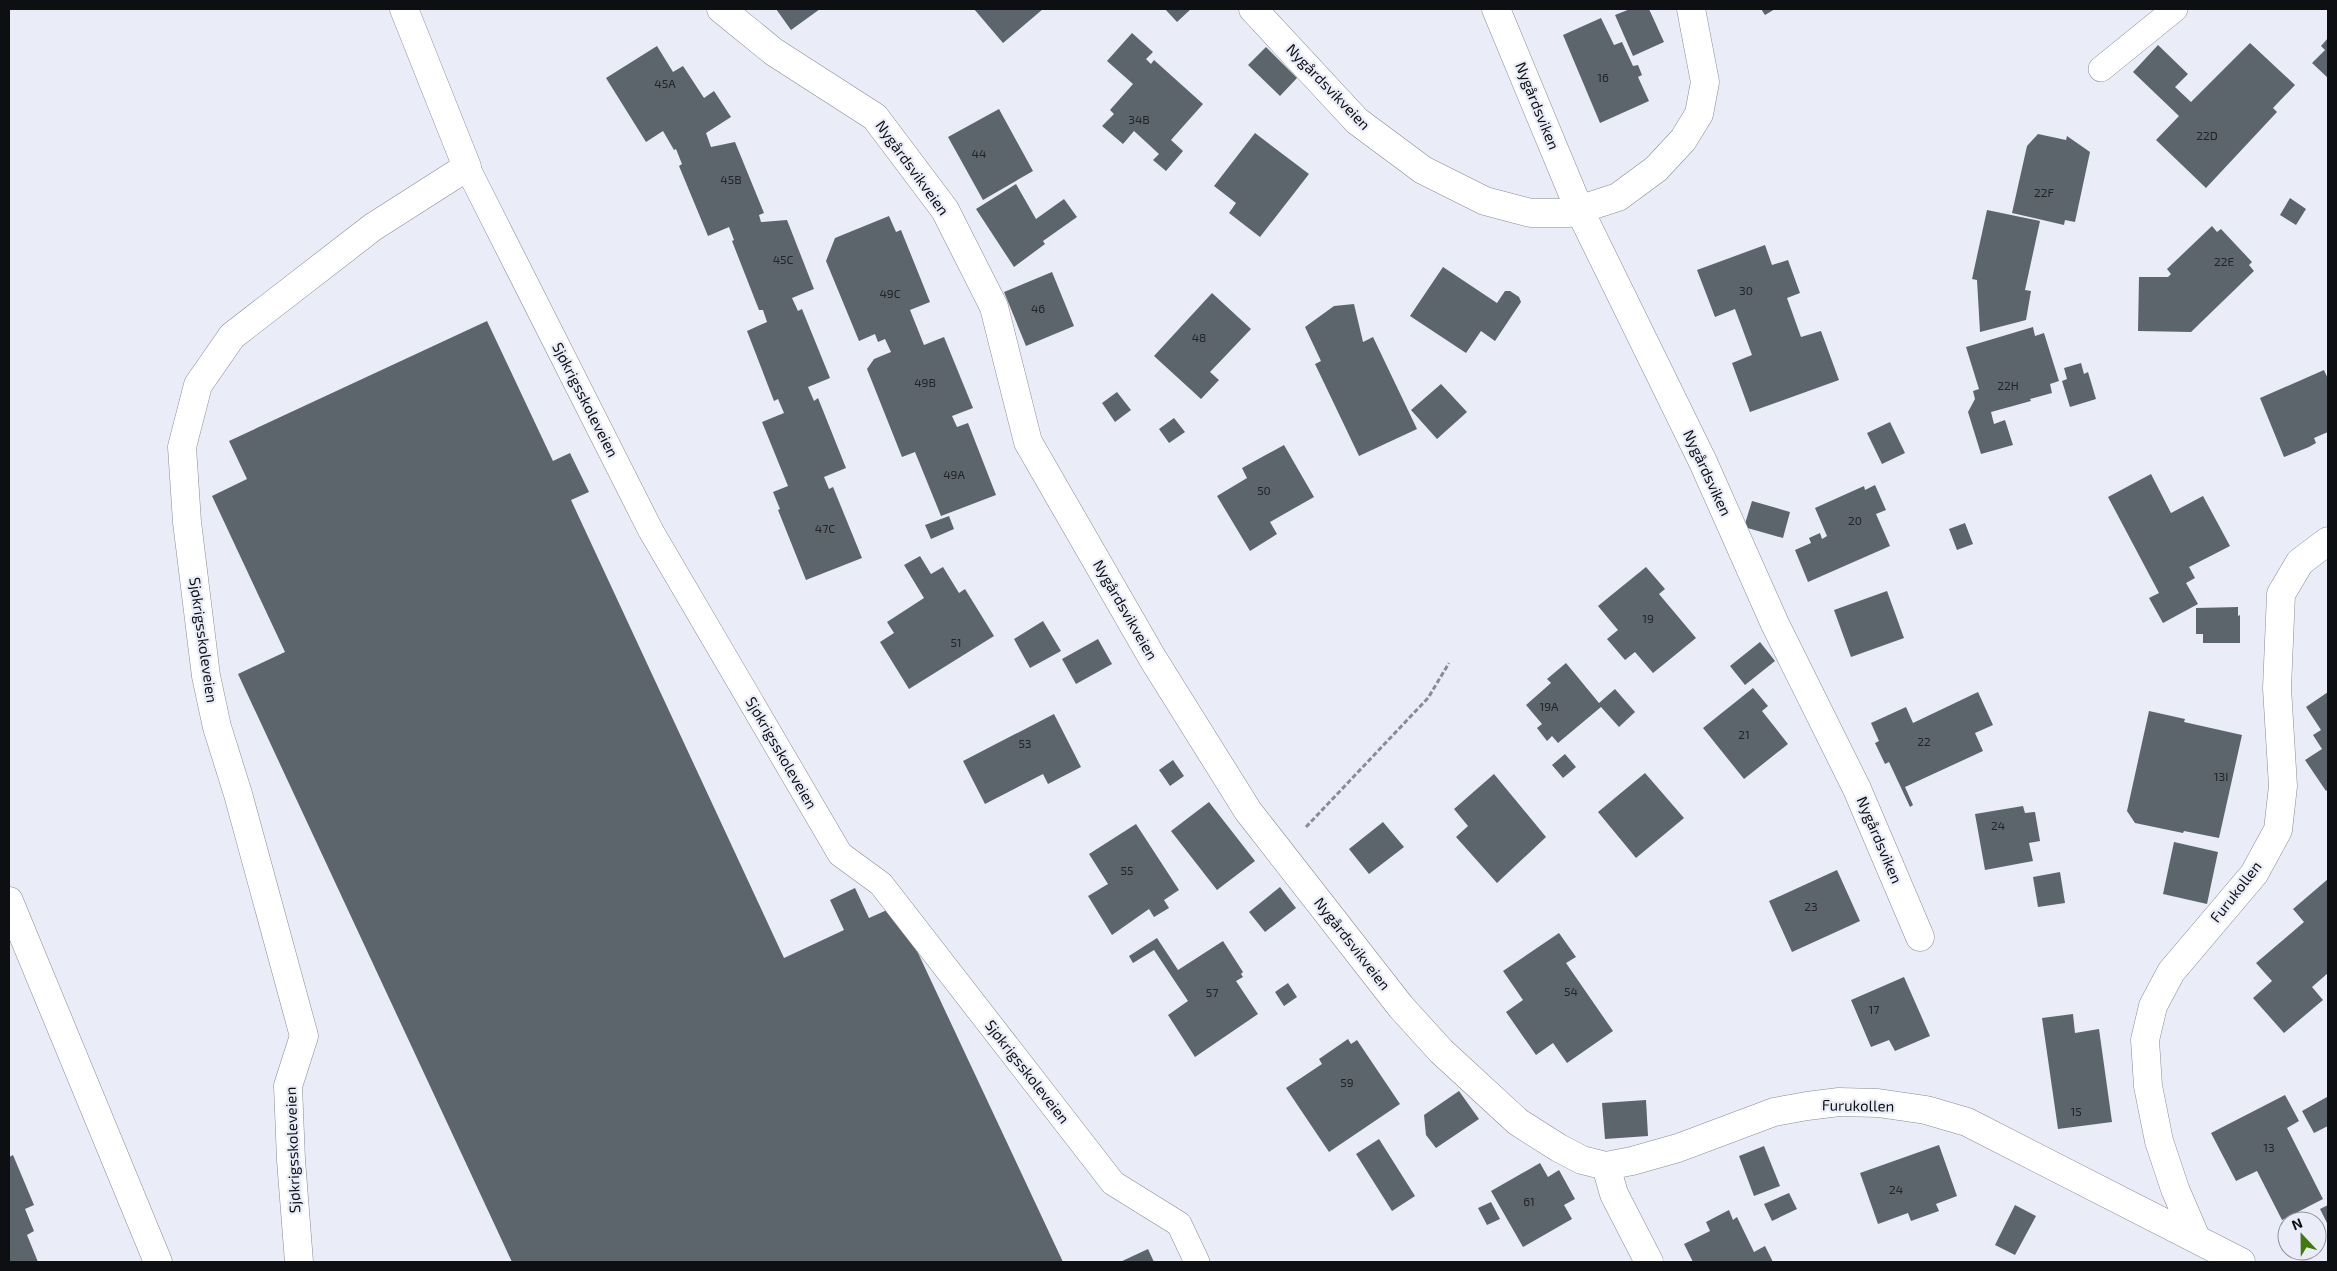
<svg xmlns="http://www.w3.org/2000/svg" width="2337" height="1271" font-family="'Exo 2',sans-serif">
  <style>
    .building { fill: #5c656c }
    .lines { fill: none; stroke-linecap: round; stroke-linejoin: round }
    .lane-casing { stroke: #888b95; stroke-width: 26 }
    .street-casing { stroke: #888b95; stroke-width: 29 }
    .path { stroke: #8a8c94; stroke-width: 3; stroke-dasharray: 5 2.5; stroke-linecap: butt }
    .lane { stroke: #fff; stroke-width: 25 }
    .street { stroke: #fff; stroke-width: 28 }
    .labels { text-anchor: middle; stroke-width: 4.5; stroke-linejoin: round; paint-order: stroke }
    .number-label { font-size: 12px; fill: #222429 }
    .street-label { font-size: 15px; fill: #0e0f13; stroke: #eaedf8 }
  </style>
  <rect width="100%" height="100%" fill="#eaedf8"/>
  <!-- building -->
  <path class="building" d="M776 9H820L791 30Z
    M974 9H1043L1003 43Z
    M1165 9H1191L1177 22Z
    M1630 9H1649L1664 42 1633 56 1615 15Z
    M1761 9H1775L1765 15Z
    M1601 18 1614 45 1622 42 1633 66 1638 65 1642 75 1638 77 1649 101 1600 123 1563 35Z
    M1132 33 1153 52 1146 59 1151 64 1154 60 1203 104 1171 140 1183 151 1166 171 1153 160 1159 154 1134 131 1123 144 1102 126 1114 114 1110 110 1133 84 1107 61Z
    M2328 38V78L2312 63 2325 50 2321 46Z
    M2250 43 2295 85 2273 108 2277 112 2206 188 2156 140 2179 116 2133 72 2158 45 2188 74 2175 87 2191 102Z
    M657 46 673 72 683 66 704 98 714 91 731 117 706 133 711 147 735 142 764 213 759 215 761 222 787 220 814 289 792 298 798 311 802 309 830 378 808 387 814 401 818 398 846 468 824 477 829 489 833 487 862 558 806 580 778 510 780 509 773 492 788 486 762 422 784 413 778 399 774 401 747 331 767 322 763 310H759L732 241 734 240 729 227 708 236 679 166 682 164 676 149 674 150 663 131 646 142 606 78Z
    M1266 47 1297 78 1280 96 1248 65Z
    M999 109 1033 171 983 200 948 137Z
    M1255 133 1309 174 1260 237 1229 213 1236 203 1214 186Z
    M2038 134 2066 140 2067 136 2090 152 2075 222 2065 220 2064 225 2012 213 2027 146Z
    M1016 184 1036 219 1064 199 1077 217 1043 241 1045 244 1014 267 976 209Z
    M2290 198 2306 209 2296 225 2280 215Z
    M1987 210 2040 221 2025 290 2031 291 2026 320 1980 332 1977 280 1972 279Z
    M889 216 896 232 901 230 930 302 910 310 924 345 944 337 973 408 952 416 957 427 968 423 996 495 941 516 915 452 902 457 867 369 874 359 891 352 885 339 878 342 875 334 859 341 826 261 835 238Z
    M2212 226 2217 232 2221 229 2252 262 2249 265 2254 271 2191 332 2138 331 2139 277H2168L2171 274 2167 269Z
    M1765 245 1772 265 1788 260 1800 293 1787 298 1801 337 1821 331 1839 380 1750 412 1732 363 1752 355 1735 309 1715 317 1697 270Z
    M1443 267 1497 303 1505 291H1510L1519 297 1521 302 1495 341 1481 331 1466 353 1410 316Z
    M1052 272 1074 326 1026 346 1004 292Z
    M1212 293 1251 329 1210 372 1219 380 1201 399 1154 356Z
    M1354 304 1363 342 1373 337 1417 429 1359 456 1315 364 1321 361 1305 327 1334 306Z
    M487 321 553 461 570 453 589 492 571 500 784 958 844 930 830 900 855 888 869 918 896 906 1063 1262H512L238 674 285 652 212 496 247 479 229 441Z
    M2033 327 2035 336 2044 333 2059 381 2050 384 2052 393 2030 399 2031 401 1991 412 1994 424 2005 420 2013 445 1981 454 1968 412 1975 399 1973 391 1979 389 1966 347Z
    M2081 363 2084 374 2088 372 2096 399 2070 407 2062 381 2067 379 2064 368Z
    M2324 370 2328 379V432L2314 438 2316 443 2309 447 2284 457 2260 398Z
    M1441 384 1467 412 1437 439 1411 410Z
    M1117 392 1131 410 1115 422 1102 403Z
    M1174 418 1185 432 1169 443 1159 429Z
    M1890 422 1905 453 1882 464 1867 433Z
    M1284 445 1314 497 1270 522 1277 534 1250 551 1217 496 1247 478 1242 468Z
    M2151 474 2171 513 2203 496 2230 546 2189 567 2195 578 2186 583 2198 604 2163 623 2149 598 2159 593 2108 497Z
    M1875 485 1886 510 1876 514 1890 546 1808 582 1795 550 1811 543 1809 538 1820 533 1822 539 1827 536 1815 508 1864 486 1865 490Z
    M1752 501 1790 512 1783 538 1744 527Z
    M949 516 954 529 931 539 925 525Z
    M1965 523 1973 544 1957 550 1949 529Z
    M920 556 931 574 943 567 959 593 965 589 994 636 909 689 880 642 894 633 887 622 924 598 904 565Z
    M1646 567 1665 589 1659 594 1696 638 1653 673 1635 652 1625 660 1607 639 1618 630 1598 606Z
    M1887 591 1904 638 1851 657 1834 610Z
    M2238 607V616L2240 615V643H2203V634H2196V608Z
    M1043 621 1061 651 1030 668 1014 639Z
    M1098 639 1112 664 1076 684 1062 659Z
    M1760 642 1775 661 1745 685 1730 666Z
    M1566 663 1599 703 1615 689 1635 712 1619 727 1601 707 1558 743 1552 736 1547 741 1537 728 1542 724 1526 705 1551 683 1547 679Z
    M1753 688 1768 706 1762 711 1788 744 1744 779 1703 728Z
    M1978 692 1993 725 1975 733 1983 751 1905 787 1913 805 1910 807 1889 762 1885 764 1875 743 1879 741 1871 723 1906 707 1913 723Z
    M2328 692V789L2326 791 2305 760 2322 749 2313 735 2321 730 2306 707Z
    M2149 711 2185 719 2184 722 2242 735 2219 838 2184 831 2183 833 2135 823 2127 811Z
    M1054 714 1081 767 1048 784 1043 774 985 804 963 761Z
    M1565 754 1576 767 1563 778 1552 765Z
    M1173 760 1184 776 1170 786 1159 770Z
    M1645 773 1684 818 1636 858 1598 812Z
    M1494 774 1546 837 1497 883 1456 837 1468 826 1454 809Z
    M1209 802 1255 861 1217 890 1171 831Z
    M2023 806 2025 813 2035 812 2040 841 2029 843 2033 861 1985 870 1975 814Z
    M1383 822 1404 847 1369 874 1349 849Z
    M1136 824 1179 890 1164 900 1169 908 1154 917 1149 909 1112 935 1088 896 1108 884 1089 854Z
    M2174 842 2218 852 2207 904 2163 894Z
    M1837 870 1860 921 1792 952 1769 901Z
    M2060 872 2065 903 2038 907 2033 877Z
    M2328 879V973L2312 987 2323 1000 2284 1033 2253 998 2272 981 2256 963 2304 922 2293 909Z
    M1280 887 1296 908 1265 932 1249 912Z
    M1559 933 1576 957 1566 963 1613 1031 1567 1063 1553 1043 1536 1055 1506 1012 1523 1000 1503 971Z
    M1157 938 1178 970 1223 941 1243 972 1241 974 1243 977 1236 981 1258 1014 1195 1057 1168 1015 1188 1001 1154 950 1133 963 1129 956Z
    M1904 977 1930 1036 1895 1051 1889 1040 1871 1047 1851 1000Z
    M1288 983 1297 997 1284 1006 1275 992Z
    M2073 1014 2075 1033 2099 1029 2112 1122 2058 1129 2042 1018Z
    M1348 1039 1351 1044 1357 1040 1400 1104 1329 1152 1286 1088 1322 1064 1319 1059Z
    M1459 1091 1479 1119 1436 1148 1426 1135 1424 1115Z
    M2285 1095 2299 1121 2287 1128 2323 1199 2282 1220 2257 1171 2236 1181 2211 1133Z
    M2327 1097 2328 1126 2314 1133 2302 1111Z
    M1646 1100 1648 1136 1605 1139 1602 1103Z
    M1379 1139 1415 1196 1392 1211 1356 1154Z
    M1939 1145 1957 1196 1936 1204 1939 1211 1911 1221 1908 1213 1878 1224 1860 1173Z
    M1764 1146 1780 1186 1754 1196 1739 1156Z
    M13 1155 34 1205 25 1209 34 1231 27 1235 38 1262H9V1157Z
    M1540 1163 1548 1177 1559 1170 1575 1199 1564 1205 1572 1219 1523 1247 1491 1191Z
    M1789 1193 1797 1209 1772 1221 1764 1204Z
    M1491 1202 1500 1219 1487 1225 1478 1208Z
    M2015 1205 2036 1216 2015 1255 1995 1245Z
    M2328 1205V1225L2320 1209Z
    M1729 1210 1733 1220 1737 1217 1754 1252 1765 1246 1773 1262H1693L1684 1244 1710 1231 1706 1222Z
    M1148 1249 1154 1262H1120Z"/>
  <g class="lines">
    <defs>
      <path id="lane" d="M2101 69 2175 9
        M467 167 651 531 840 854 881 884 1113 1183 1179 1224 1197 1262"/>
      <path id="street" d="M721 9 774 52 875 117 945 210 994 307 1028 442 1153 659 1248 811 1401 1007 1441 1051 1518 1122 1559 1148 1582 1160 1606 1166 1632 1161 1678 1148 1774 1112 1807 1106 1839 1102 1878 1103 1926 1110 1967 1122 2241 1262
        M1253 9 1357 121 1423 170 1485 201 1531 213H1569L1618 197 1656 169 1683 140 1699 114 1705 82 1691 9
        M1496 9 1579 209 1703 462 1775 624 1857 789 1920 937
        M9 901 158 1262
        M1606 1166 1614 1194 1649 1262
        M2196 1238 2175 1189 2159 1141 2148 1086 2145 1040 2153 1006 2171 972 2254 874 2278 830 2283 786 2277 688 2281 594 2300 562 2328 541
        M299 1262 291 1160 288 1086 304 1036 238 794 217 727 206 676 187 522 182 447 198 385 232 336 373 227 467 167 404 9"/>
    </defs>
    <!-- lane casing -->
    <use href="#lane" class="lane-casing"/>
    <!-- street casing -->
    <use href="#street" class="street-casing"/>
    <!-- path -->
    <path class="path" d="M1306 827 1428 698 1449 663"/>
    <!-- lane -->
    <use href="#lane" class="lane"/>
    <!-- street -->
    <use href="#street" class="street"/>
  </g>
  <g class="labels">
    <!-- number labels -->
    <g class="number-label">
      <text x="1603" y="82">16</text>
      <text x="665" y="88">45A</text>
      <text x="1139" y="124">34B</text>
      <text x="2207" y="140">22D</text>
      <text x="979" y="158">44</text>
      <text x="731" y="184">45B</text>
      <text x="2044" y="197">22F</text>
      <text x="783" y="264">45C</text>
      <text x="2224" y="266">22E</text>
      <text x="1746" y="295">30</text>
      <text x="890" y="298">49C</text>
      <text x="1038" y="313">46</text>
      <text x="1199" y="342">48</text>
      <text x="925" y="387">49B</text>
      <text x="2008" y="390">22H</text>
      <text x="954" y="479">49A</text>
      <text x="1264" y="495">50</text>
      <text x="1855" y="525">20</text>
      <text x="825" y="533">47C</text>
      <text x="1648" y="623">19</text>
      <text x="956" y="647">51</text>
      <text x="1549" y="711">19A</text>
      <text x="1744" y="739">21</text>
      <text x="1924" y="746">22</text>
      <text x="1025" y="748">53</text>
      <text x="2221" y="781">13I</text>
      <text x="1998" y="830">24</text>
      <text x="1127" y="875">55</text>
      <text x="1811" y="911">23</text>
      <text x="1571" y="996">54</text>
      <text x="1212" y="997">57</text>
      <text x="1874" y="1014">17</text>
      <text x="1347" y="1087">59</text>
      <text x="2076" y="1116">15</text>
      <text x="2269" y="1152">13</text>
      <text x="1896" y="1194">24</text>
      <text x="1529" y="1206">61</text>
    </g>
    <!-- street labels -->
    <g class="street-label">
      <text transform="translate(1328 87) rotate(46)" y="5">Nygårdsvikveien</text>
      <text transform="translate(1537 106) rotate(68)" y="5">Nygårdsviken</text>
      <text transform="translate(912 168) rotate(54)" y="5">Nygårdsvikveien</text>
      <text transform="translate(585 400) rotate(63)" y="5">Sjøkrigsskoleveien</text>
      <text transform="translate(1707 473) rotate(65)" y="5">Nygårdsviken</text>
      <text transform="translate(1125 610) rotate(60)" y="5">Nygårdsvikveien</text>
      <text transform="translate(203 640) rotate(82)" y="5">Sjøkrigsskoleveien</text>
      <text transform="translate(781 753) rotate(60)" y="5">Sjøkrigsskoleveien</text>
      <text transform="translate(1879 840) rotate(67)" y="5">Nygårdsviken</text>
      <text transform="translate(2236 892) rotate(-52)" y="5">Furukollen</text>
      <text transform="translate(1352 944) rotate(52)" y="5">Nygårdsvikveien</text>
      <text transform="translate(1027 1072) rotate(52)" y="5">Sjøkrigsskoleveien</text>
      <text transform="translate(1858 1106) rotate(1)" y="5">Furukollen</text>
      <text transform="translate(293 1150) rotate(-92)" y="5">Sjøkrigsskoleveien</text>
    </g>
  </g>
  <!-- border -->
  <rect width="2337" height="1271" fill="none" stroke="#0e0f13" stroke-width="20"/>
  <!-- north arrow -->
  <g transform="translate(2302 1236) rotate(338)"><circle r="24" fill="#eaedf8" stroke="#92949c"/>
  <path d="M0-4L9 19L0 12L-9 19Z" fill="#43790a"/>
  <text y="-8" font-size="14" font-weight="bold" text-anchor="middle" fill="#0e0f13">N</text>
  </g>
</svg>
